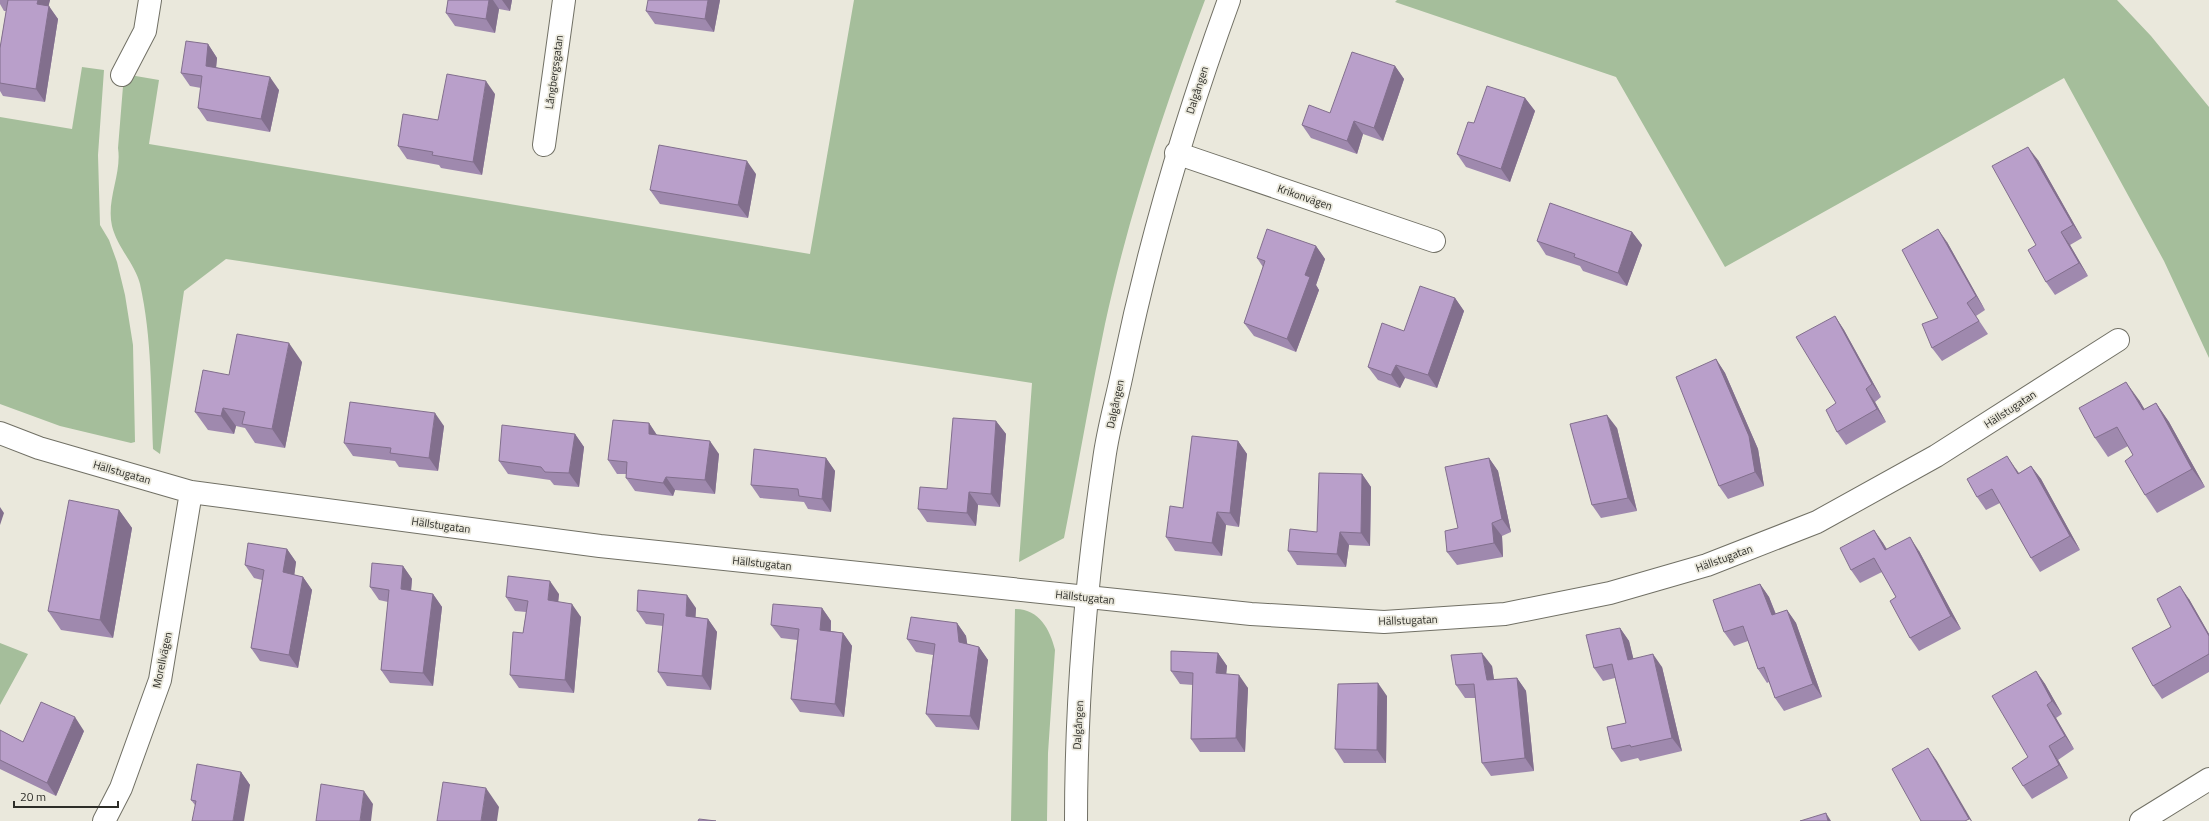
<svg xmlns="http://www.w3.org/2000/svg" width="2209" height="821" font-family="'Titillium Web',sans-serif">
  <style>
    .green { fill: #a5be9b }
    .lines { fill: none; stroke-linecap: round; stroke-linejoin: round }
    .minor-casing { stroke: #717065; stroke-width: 24 }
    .tertiary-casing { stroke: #717065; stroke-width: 24 }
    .minor { stroke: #fff; stroke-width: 22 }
    .tertiary { stroke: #fff; stroke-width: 22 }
    .wall { fill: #9f89ae }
    .shaded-wall { fill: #826f8d }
    .building { fill: #b99fca; stroke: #826f8d }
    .labels { text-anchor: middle; stroke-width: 3.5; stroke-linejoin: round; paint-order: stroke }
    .street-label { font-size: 11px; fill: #2d2d28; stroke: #eae8dc }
  </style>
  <rect width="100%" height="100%" fill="#eae8dc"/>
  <!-- green -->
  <path class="green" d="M854 0H1205C1165 106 1129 213 1105 324 1090 395 1078 467 1064 538L1019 562 1032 383 226 259 184 291 160 454 153 449C151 394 152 338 140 284 135 264 117 247 112 226 106 200 122 174 118 148L124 74 159 80 149 144 810 254Z
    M1397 0H2117L2151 36 2209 107V358L2164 261 2064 78 1725 267 1616 77 1395 2Z
    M82 67 104 70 98 155 100 225 109 240 117 262 125 295 133 345 135 442 131 443 60 426 0 404V117L72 129Z
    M1015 609C1039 609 1050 629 1055 650L1048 753 1047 821H1011Z
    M0 643 28 654 0 705Z"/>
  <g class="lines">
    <defs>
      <path id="minor" d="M122 75 145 31 150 0
        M544 145 564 0
        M1176 153 1434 241
        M0 433 39 448 191 492 600 546 1251 614 1384 622 1505 614 1610 593 1707 565 1817 522 1936 456 2118 340
        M104 821 121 788 160 680 191 492
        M2141 821 2209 779"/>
      <path id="tertiary" d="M1076 821C1076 700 1086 579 1104 460 1108 429 1117 399 1123 369 1149 243 1185 121 1229 0"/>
    </defs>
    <!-- minor casing -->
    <use href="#minor" class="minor-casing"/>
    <!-- tertiary casing -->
    <use href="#tertiary" class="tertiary-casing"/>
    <!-- minor -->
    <use href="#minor" class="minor"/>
    <!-- tertiary -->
    <use href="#tertiary" class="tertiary"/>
  </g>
  <!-- wall -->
  <path class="wall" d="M0 0H50L48 6 58 19 45 102 3 96 0 91V48L6 11H4L0 4Z
    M448 0H512L510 11 499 9 495 33 455 26 446 13Z
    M720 0 714 32 655 24 646 11Z
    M208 44 217 58 216 67 279 90 270 132 207 121 198 108 201 88 190 86 181 73Z
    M1395 66 1404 79 1383 141 1363 134 1357 154 1311 138 1302 125 1330 113Z
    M495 94 482 175 441 168 439 165 407 159 398 146 438 120Z
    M1525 98 1535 111 1510 182 1466 167 1457 154 1474 123Z
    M2038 160 2082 238 2070 245 2088 276 2055 295 2046 282 2036 245Z
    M756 174 748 218 660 204 650 190Z
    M1632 232 1642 245 1627 286 1583 271 1580 266 1546 255 1537 241Z
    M1947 242 1985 310 1976 316 1988 334 1942 361 1932 348 1938 318Z
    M1316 246 1325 259 1316 285 1319 290 1296 352 1254 336 1244 323 1263 267 1257 258Z
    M1455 298 1464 311 1437 388 1405 378 1400 388 1378 380 1368 367 1404 331Z
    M1835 316 1844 330 1881 397 1875 402 1886 422 1846 445 1837 432 1836 403Z
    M1716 359 1725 373 1758 449 1764 486 1728 499 1719 486Z
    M302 362 285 448 255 443 245 428 236 426 234 434 208 430 195 412 229 375Z
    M2139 400 2145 410 2156 403 2169 422 2205 487 2157 513 2145 495 2133 455 2128 446 2108 457 2095 438Z
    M996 421 1006 434 1000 507 978 505 976 526 927 522 918 509 947 489Z
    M649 423 657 435 719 454 715 494 675 490 673 496 635 491 626 478V474H617L608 460Z
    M444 426 438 471 399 467 395 461 353 456 344 443Z
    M1617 428 1637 511 1601 518 1592 505Z
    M575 434 584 447 579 487 554 485 550 480 508 474 499 461Z
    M1238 441 1247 454 1239 527 1226 525 1222 556 1175 551 1166 537 1183 508Z
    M826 458 835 471 831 512 808 509 804 502 760 498 751 485Z
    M1489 458 1498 471 1511 532 1502 536 1503 557 1457 565 1447 552 1458 528Z
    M2031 466 2041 479 2080 550 2040 572 2031 558 2000 503 1986 510 1977 497 2016 469 2019 473Z
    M1362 474 1371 487 1370 546 1349 545 1346 567 1297 565 1288 551 1317 532Z
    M119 510 132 528 113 638 61 630 48 611Z
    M1874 530 1883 543 1887 549 1919 551 1961 629 1919 651 1910 638 1896 597 1882 572 1860 583 1851 570Z
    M287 549 296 562 294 575 303 577 312 590 298 668 260 661 251 648 262 580 254 578 245 565Z
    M403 566 412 579 411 591 433 594 442 607 433 686 390 683 381 670 388 602 379 600 370 587Z
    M1760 584 1769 597 1776 614 1787 610 1796 623 1822 697 1784 711 1775 698 1769 682 1767 683 1758 669 1748 641 1734 646 1724 632Z
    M559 594 558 602 581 617 574 693 519 688 510 675 523 633 526 612 515 611 506 597Z
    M2189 599 2209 634V672L2162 699 2153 686Z
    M696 608 695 617 708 619 717 632 711 690 667 686 658 672 663 626 646 624 637 611Z
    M822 608 831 621V631L843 633 852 646 844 717 800 712 791 699 797 640 781 638 771 625Z
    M957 623 966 636 967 644 979 647 988 660 979 730 936 727 926 714 933 655 916 652 907 639Z
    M1620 628 1629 641 1633 658 1662 667 1682 751 1640 761 1638 758 1621 762 1612 749 1626 723 1615 678 1603 681 1594 668Z
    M1218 653 1227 666 1226 674 1248 688 1245 752H1200L1191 739 1193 685 1180 684 1171 671Z
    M1492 666 1494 680 1517 678 1526 691 1534 771 1491 776 1482 763 1476 698H1465L1456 685Z
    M2036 671 2045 684 2062 714 2056 718 2074 749 2058 760 2068 778 2032 799 2023 786 2028 757Z
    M1387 696 1386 763H1344L1335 749Z
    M0 730 23 742 84 731 56 796 0 769Z
    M241 772 250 785 195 805 191 800Z"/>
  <!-- shaded-wall -->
  <path class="shaded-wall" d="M38 0H50L46 17 37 4Z
    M489 0H493L499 9 495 33 486 19Z
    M502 0H512L510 11Z
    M708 0H720L714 32 705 19Z
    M49 6 58 19 45 102 36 89Z
    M208 44 217 58 215 79 206 66Z
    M1395 66 1404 79 1383 141 1374 128Z
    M270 77 279 90 270 132 261 119Z
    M486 81 495 94 482 175 473 162Z
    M1525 98 1535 111 1510 182 1501 169Z
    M1354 121 1363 134 1357 154 1347 141Z
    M2028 147 2038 160 2082 238 2073 225Z
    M747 161 756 174 748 218 738 205Z
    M1938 229 1947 242 1985 310 1976 296Z
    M1632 232 1642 245 1627 286 1618 273Z
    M2061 232 2070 245 2088 276 2079 263Z
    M1316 246 1325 259 1316 285 1319 290 1296 352 1287 339 1305 275Z
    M1455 298 1464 311 1437 388 1428 375Z
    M1835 316 1844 330 1881 397 1872 384Z
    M289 343 302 362 285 448 272 429Z
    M1716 359 1725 373 1758 449 1764 486 1755 472Z
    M1396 365 1405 378 1400 388 1391 375Z
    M2126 382 2139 400 2156 429 2143 410Z
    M1866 389 1875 402 1886 422 1877 409Z
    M2156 403 2169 422 2205 487 2192 469Z
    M223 408 236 426 234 434 221 416Z
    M435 413 444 426 438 471 429 458Z
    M1607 415 1617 428 1637 511 1628 498Z
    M996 421 1006 434 1000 507 991 494Z
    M649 423 658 437 649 434Z
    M575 434 584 447 579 487 569 473Z
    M710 441 719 454 715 494 705 480Z
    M1238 441 1247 454 1239 527 1230 513Z
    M2007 456 2016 469 2027 487 2018 474Z
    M826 458 835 471 831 512 822 499Z
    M1489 458 1498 471 1511 532 1502 519Z
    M2031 466 2041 479 2080 550 2070 536Z
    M1362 474 1371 487 1370 546 1361 533Z
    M666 477 675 490 673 496 663 483Z
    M969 492 978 505 976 526 967 513Z
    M0 507 4 513 0 525Z
    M119 510 132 528 113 638 100 620Z
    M1217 512 1226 525 1222 556 1212 543Z
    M1492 523 1502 536 1503 557 1494 543Z
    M1874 530 1883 543 1894 563 1885 550Z
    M1340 532 1349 545 1346 567 1337 554Z
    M1910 537 1919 551 1961 629 1951 616Z
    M287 549 296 562 293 585 283 572Z
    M403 566 412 579 410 602 401 589Z
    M303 577 312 590 298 668 289 655Z
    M550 581 559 594 557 613 548 600Z
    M1760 584 1769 597 1781 628 1772 615Z
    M2180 586 2189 599 2209 634V636Z
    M433 594 442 607 433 686 423 673Z
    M687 595 696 608 695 629 686 616Z
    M572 604 581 617 574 693 565 680Z
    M822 608 831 621 830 643 820 630Z
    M1787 610 1796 623 1822 697 1813 684Z
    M708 619 717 632 711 690 702 676Z
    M957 623 966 636 969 655 959 642Z
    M1620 628 1629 641 1637 673 1628 660Z
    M843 633 852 646 844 717 835 704Z
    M979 647 988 660 979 730 970 716Z
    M1218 653 1227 666 1225 687 1216 673Z
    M1482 653 1492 666 1496 693 1487 680Z
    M1653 654 1662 667 1682 751 1672 738Z
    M2036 671 2045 684 2062 714 2052 701Z
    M1239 675 1248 688 1245 752 1236 738Z
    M1517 678 1526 691 1534 771 1525 758Z
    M1378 683 1387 696 1386 763 1377 750Z
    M2047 705 2056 718 2074 749 2065 736Z
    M75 717 84 731 56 796 47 783Z
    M2049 746 2058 760 2068 778 2059 765Z
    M1928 748 1937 761 1972 821H1971L1969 819Z
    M241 772 250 785 244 821H233Z
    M486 788 499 807 497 821H481Z
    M364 791 373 804 371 821H360Z
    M1826 813 1831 821H1828Z"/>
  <!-- building -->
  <path class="building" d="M8 0H38L37 4 49 6 36 89 0 83V48Z
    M448 0H489L486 19 446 13Z
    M648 0H708L705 19 646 11Z
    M186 41 208 44 206 66 270 77 261 119 198 108 202 76 181 73Z
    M1352 52 1395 66 1374 128 1354 121 1347 141 1302 125 1309 105 1330 113Z
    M447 74 486 81 473 162 432 155 433 152 398 146 403 114 438 120Z
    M1487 86 1525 98 1501 169 1457 154 1468 122 1474 123Z
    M659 145 747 161 738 205 650 190Z
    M2028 147 2073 225 2061 232 2079 263 2046 282 2028 250 2036 245 1992 166Z
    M1550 203 1632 232 1618 273 1574 257 1575 254 1537 241Z
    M1267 229 1316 246 1305 275 1310 277 1287 339 1244 323 1265 261 1257 258Z
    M1938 229 1976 296 1967 303 1979 321 1932 348 1922 324 1938 318 1902 250Z
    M1420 286 1455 298 1428 375 1396 365 1391 375 1368 367 1382 323 1404 331Z
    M1835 316 1872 384 1866 389 1877 409 1837 432 1826 410 1836 403 1796 337Z
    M237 334 289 343 272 429 242 424 245 412 223 408 221 416 195 412 203 370 229 375Z
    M1716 359 1749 436 1755 472 1719 486 1676 377Z
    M2126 382 2143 410 2156 403 2192 469 2145 495 2125 461 2133 455 2117 427 2095 438 2079 408Z
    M350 402 435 413 429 458 390 453 391 448 344 443Z
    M1607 415 1628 498 1592 505 1570 424Z
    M953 418 996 421 991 494 969 492 967 513 918 509 920 487 947 489Z
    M613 420 649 423V434L710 441 705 480 666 477 663 483 626 478 627 462 608 460Z
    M502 425 575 434 569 473 545 472 541 467 499 461Z
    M1192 436 1238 441 1230 513 1217 512 1212 543 1166 537 1170 506 1183 508Z
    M754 449 826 458 822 499 799 496 798 489 751 485Z
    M2007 456 2018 474 2031 466 2070 536 2031 558 1992 489 1977 497 1967 479Z
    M1489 458 1502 519 1492 523 1494 543 1447 552 1445 531 1458 528 1445 467Z
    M1319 473 1362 474 1361 533 1340 532 1337 554 1288 551 1290 529 1317 532Z
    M69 500 119 510 100 620 48 611Z
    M1874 530 1885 550 1910 537 1951 616 1910 638 1890 601 1896 597 1874 558 1851 570 1840 548Z
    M248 543 287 549 283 572 303 577 289 655 251 648 264 570 245 565Z
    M372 563 403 566 401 589 433 594 423 673 381 670 389 590 370 587Z
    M508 576 550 581 548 600 572 604 565 680 510 675 513 632 523 633 528 601 506 597Z
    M1760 584 1772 615 1787 610 1813 684 1775 698 1764 667 1758 669 1743 626 1724 632 1713 600Z
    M2180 586 2209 636V654L2153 686 2132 648 2171 627 2157 599Z
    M638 590 687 595 686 616 708 619 702 676 658 672 664 614 637 611Z
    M773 604 822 608 820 630 843 633 835 704 791 699 799 629 771 625Z
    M911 617 957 623 959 642 979 647 970 716 926 714 935 644 907 639Z
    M1620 628 1628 660 1653 654 1672 738 1631 747 1630 745 1612 749 1607 727 1626 723 1612 664 1594 668 1586 635Z
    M1171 651 1218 653 1216 673 1239 675 1236 738 1191 739 1193 673 1171 671Z
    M1482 653 1487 680 1517 678 1525 758 1482 763 1474 684 1456 685 1451 655Z
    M2036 671 2052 701 2047 705 2065 736 2049 746 2059 765 2023 786 2012 768 2028 757 1992 696Z
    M1378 683 1377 750 1335 749 1338 684Z
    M41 702 75 717 47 783 0 760V730L23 742Z
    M1928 748 1969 819 1965 821H1921L1892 769Z
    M197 764 241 772 233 821H192L196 801 191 800Z
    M443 782 486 788 481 821H437Z
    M321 784 364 791 360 821H316Z
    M1826 813 1828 821H1800Z
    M699 819 716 821H698Z"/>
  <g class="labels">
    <!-- street labels -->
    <g class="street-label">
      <text transform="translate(554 72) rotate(-82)" y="4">Långbergsgatan</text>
      <text transform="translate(1197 90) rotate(-72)" y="4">Dalgången</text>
      <text transform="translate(1305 197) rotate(19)" y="4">Krikonvägen</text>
      <text transform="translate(1115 404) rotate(-78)" y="4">Dalgången</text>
      <text transform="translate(2010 409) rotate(-33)" y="4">Hällstugatan</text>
      <text transform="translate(122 472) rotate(16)" y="4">Hällstugatan</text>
      <text transform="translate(441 525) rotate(8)" y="4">Hällstugatan</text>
      <text transform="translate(1724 558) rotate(-20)" y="4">Hällstugatan</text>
      <text transform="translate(762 563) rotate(6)" y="4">Hällstugatan</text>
      <text transform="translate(1085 597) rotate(6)" y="4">Hällstugatan</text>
      <text transform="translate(1408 620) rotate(-2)" y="4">Hällstugatan</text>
      <text transform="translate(162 660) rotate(-78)" y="4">Morellvägen</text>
      <text transform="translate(1078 725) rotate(-87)" y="4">Dalgången</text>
    </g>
  </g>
  <!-- scale -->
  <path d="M14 801v6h104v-6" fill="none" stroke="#2d2d28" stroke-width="2"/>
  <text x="20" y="801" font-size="12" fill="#2d2d28" stroke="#eae8dc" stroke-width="3" paint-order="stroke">20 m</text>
</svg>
